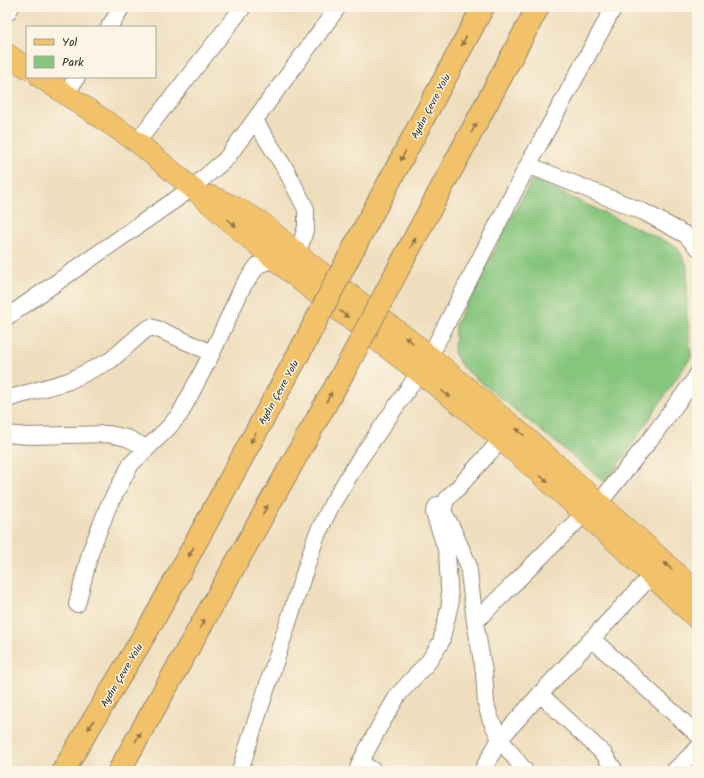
<svg xmlns="http://www.w3.org/2000/svg" width="704" height="778" font-family="Kalam,sans-serif">
  <style>
    .green { fill: #85c57d; stroke: #587854 }
    .lines { fill: none; stroke-linecap: round; stroke-linejoin: round }
    .minor-casing { stroke: #8d8474; stroke-width: 18 }
    .major-casing { stroke: #8d8474; stroke-width: 22 }
    .highway-casing { stroke: #8d8474; stroke-width: 24 }
    .minor { stroke: #fff; stroke-width: 16 }
    .major { stroke: #f2c26a; stroke-width: 21 }
    .highway { stroke: #f2c26a; stroke-width: 22 }
    .highway-bridge-casing { stroke: #8d8474; stroke-width: 24; stroke-linecap: butt }
    .highway-bridge { stroke: #f2c26a; stroke-width: 22 }
    .oneway { fill: #8e764a }
    .labels { text-anchor: middle; stroke-width: 3; stroke-linejoin: round; paint-order: stroke }
    .street-label { font-size: 10px; fill: #2b2b2b; stroke: #fcf5e5 }
  </style>
  <rect width="100%" height="100%" fill="#fcf5e5"/>
  <filter id="ink" filterUnits="userSpaceOnUse"><feTurbulence type="fractalNoise" baseFrequency=".025" numOctaves="2"/><feDisplacementMap in="SourceGraphic" scale="8" xChannelSelector="R" yChannelSelector="G"/><feConvolveMatrix kernelMatrix="1 2 1 2 8 2 1 2 1" color-interpolation-filters="sRGB"/></filter>
  <filter id="wash" filterUnits="userSpaceOnUse"><feTurbulence type="fractalNoise" baseFrequency=".012" numOctaves="4" result="noise"/><feDisplacementMap in="SourceGraphic" scale="16" xChannelSelector="R" yChannelSelector="G"/><feGaussianBlur stdDeviation="0.9" result="paint"/><feColorMatrix in="noise" values="0 0 0 0 0 0 0 0 0 0 0 0 0 0 0 0 0 1.4 0 .05"/><feComposite in="paint" operator="in"/></filter>
  <g filter="url(#wash)">
    <rect width="100%" height="100%" fill="#efdebd"/>
    <!-- green -->
    <path class="green" d="M532 179 677 247 687 265V313L691 357 606 483 462 367 454 352 455 325Z"/>
  </g>
  <g filter="url(#ink)">
    <g class="lines">
      <defs>
        <path id="minor" d="M7 13 11 7
          M109 27 122 7
          M66 94 77 77
          M255 121 286 170 306 209V227L298 253
          M137 142 243 7
          M528 165 644 212 686 235 697 247
          M7 317 192 188 226 159 338 7
          M430 356 528 165 614 7
          M7 399 69 381 111 360 144 331 151 327 160 330 212 353
          M7 434 28 436 109 434 127 438 147 448
          M501 440 454 492C446 498 445 502 443 511L452 528 468 564 475 622 484 672 486 704 490 718 500 739 525 771
          M599 503 649 441 695 379 697 375
          M77 604 91 550 108 507 131 464 169 427 180 414 212 353 243 286 258 265 275 259
          M475 622 584 514
          M592 639 697 734
          M540 694 604 754 615 771
          M360 763 374 771
          M240 771 251 736 316 537 332 504 357 463 419 373
          M357 771 360 763 378 729 398 695 429 661 441 642 450 604 447 552 434 513 437 506 438 505
          M482 771 500 739 540 694 651 576
          M674 771 697 749"/>
        <path id="major" d="M7 54 27 68
          M40 77 137 142 192 188 250 239 302 282 470 412 616 542 697 619
          M211 196 235 207 260 221 305 260 420 348 528 439 649 548 697 592"/>
        <path id="highway" d="M351 253 483 7
          M394 277 538 7
          M63 771 154 619 305 342
          M119 771 347 366"/>
      </defs>
      <!-- minor casing -->
      <use href="#minor" class="minor-casing"/>
      <!-- major casing -->
      <use href="#major" class="major-casing"/>
      <!-- highway casing -->
      <use href="#highway" class="highway-casing"/>
      <!-- minor -->
      <use href="#minor" class="minor"/>
      <!-- major -->
      <use href="#major" class="major"/>
      <!-- highway -->
      <use href="#highway" class="highway"/>
      <defs>
        <path id="highway-bridge" d="M305 342 351 253
          M347 366 394 277"/>
      </defs>
      <!-- highway-bridge casing -->
      <use href="#highway-bridge" class="highway-bridge-casing"/>
      <!-- highway-bridge -->
      <use href="#highway-bridge" class="highway-bridge"/>
    </g>
    <!-- one-way arrows -->
    <defs><path id="oneway-solid" d="M-6-.8H1V-3.2L6.5 0L1 3.2V.8H-6Z"/></defs>
    <g class="oneway">
      <use href="#oneway-solid" transform="translate(464 41) rotate(118)"/>
      <use href="#oneway-solid" transform="translate(474 128) rotate(-62)"/>
      <use href="#oneway-solid" transform="translate(403 156) rotate(118)"/>
      <use href="#oneway-solid" transform="translate(232 223) rotate(42)"/>
      <use href="#oneway-solid" transform="translate(413 243) rotate(-62)"/>
      <use href="#oneway-solid" transform="translate(344 314) rotate(38)"/>
      <use href="#oneway-solid" transform="translate(409 340) rotate(-142)"/>
      <use href="#oneway-solid" transform="translate(446 394) rotate(38)"/>
      <use href="#oneway-solid" transform="translate(329 397) rotate(-61)"/>
      <use href="#oneway-solid" transform="translate(520 432) rotate(-140)"/>
      <use href="#oneway-solid" transform="translate(253 438) rotate(119)"/>
      <use href="#oneway-solid" transform="translate(544 479) rotate(42)"/>
      <use href="#oneway-solid" transform="translate(265 510) rotate(-61)"/>
      <use href="#oneway-solid" transform="translate(191 552) rotate(119)"/>
      <use href="#oneway-solid" transform="translate(668 566) rotate(-137)"/>
      <use href="#oneway-solid" transform="translate(202 624) rotate(-61)"/>
      <use href="#oneway-solid" transform="translate(91 725) rotate(121)"/>
      <use href="#oneway-solid" transform="translate(138 737) rotate(-61)"/>
    </g>
  </g>
  <g class="labels">
    <!-- street labels -->
    <g class="street-label">
      <text transform="translate(430 106) rotate(-62)" y="4">Aydın Çevre Yolu</text>
      <text transform="translate(278 392) rotate(-61)" y="4">Aydın Çevre Yolu</text>
      <text transform="translate(121 675) rotate(-59)" y="4">Aydın Çevre Yolu</text>
    </g>
  </g>
  <!-- margin -->
  <rect width="704" height="778" fill="none" stroke="#fcf5e5" stroke-width="24"/>
  <!-- legend -->
  <rect x="26" y="26" width="130" height="52" fill="#fcf5e5" stroke="#a8a49b"/>
  <rect x="34" y="39" width="20" height="6" fill="#f2c26a" stroke="#a8a49b"/>
  <text x="62" y="46" font-size="12" fill="#2b2b2b">Yol</text>
  <rect x="34" y="56" width="20" height="12" fill="#85c57d" stroke="#a8a49b"/>
  <text x="62" y="66" font-size="12" fill="#2b2b2b">Park</text>
</svg>
